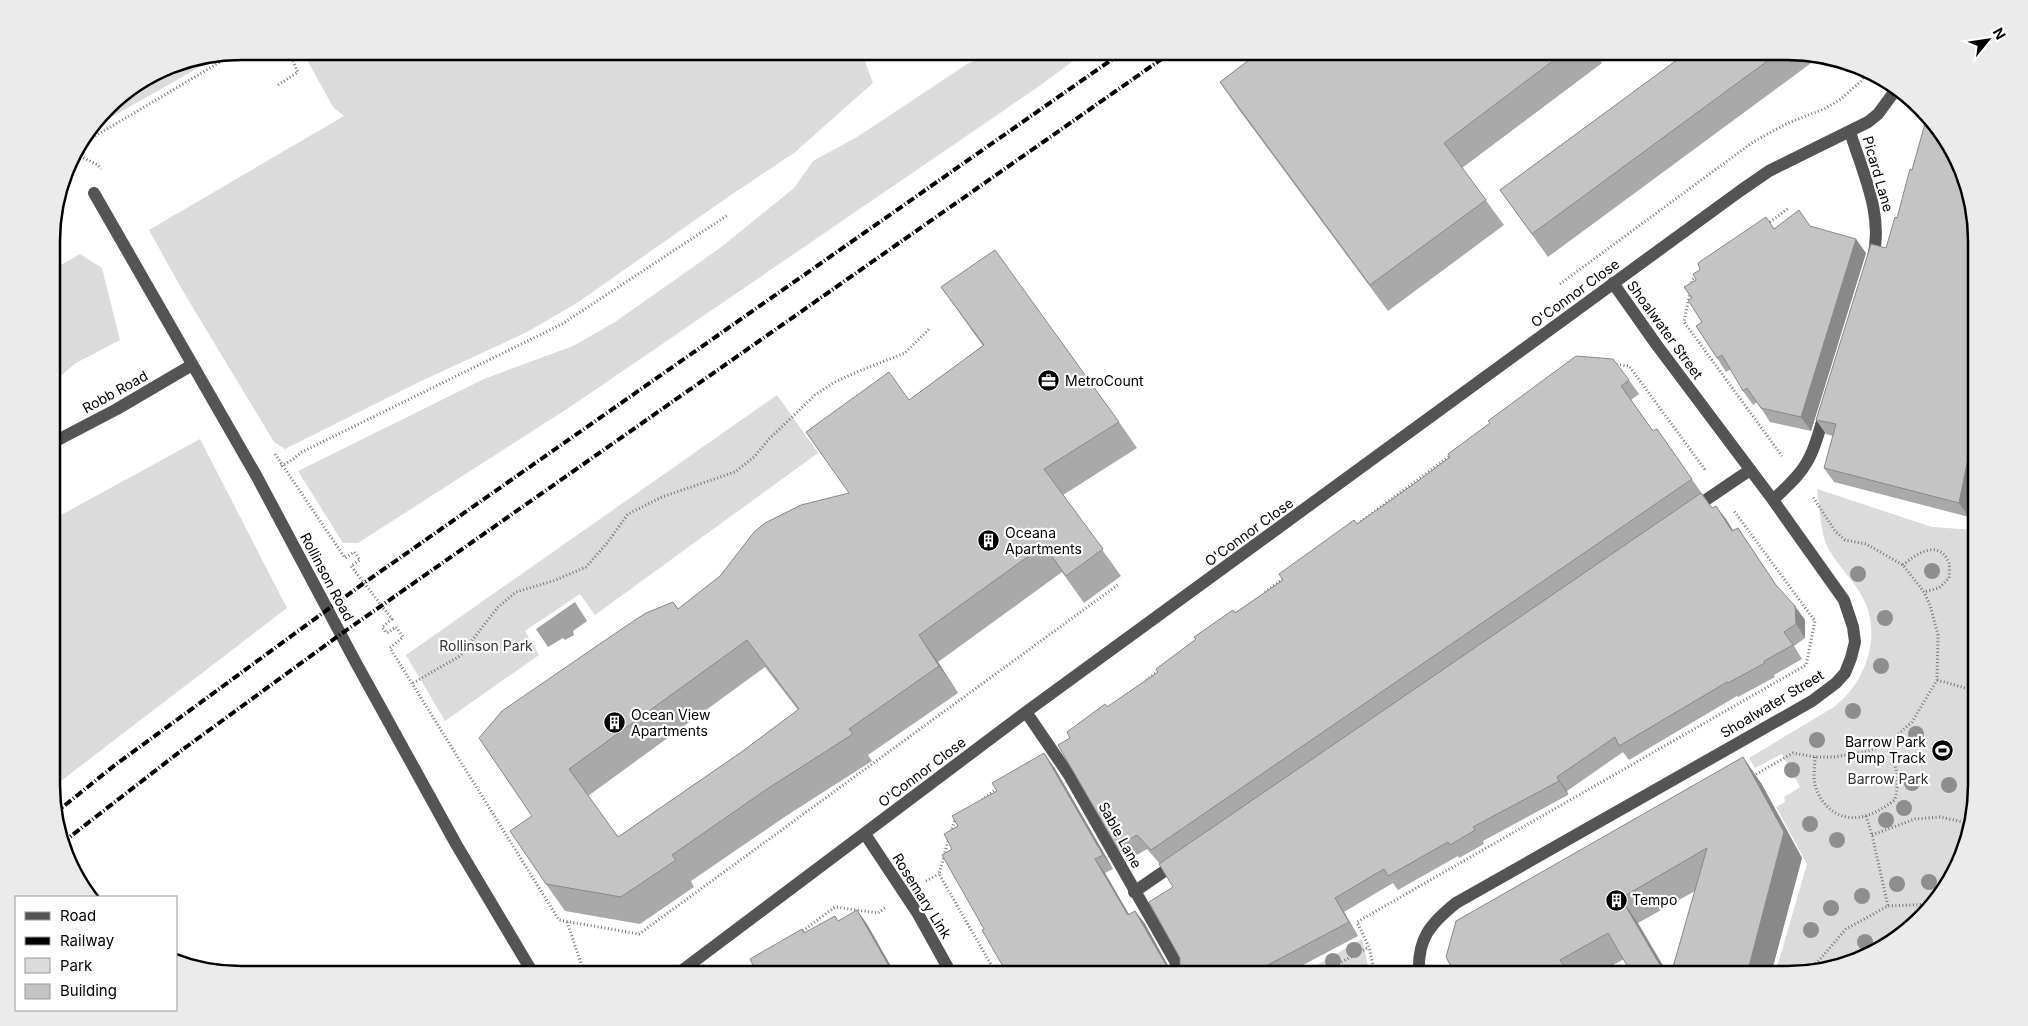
<svg xmlns="http://www.w3.org/2000/svg" width="2028" height="1026" font-family="Inter,sans-serif">
  <style>
    .green { fill: #dbdbdb }
    .water { fill: #a2a2a2 }
    .lines { fill: none; stroke-linecap: round; stroke-linejoin: round }
    .path { stroke: #767676; stroke-width: 3; stroke-dasharray: 1 2.5; stroke-linecap: butt }
    .minor { stroke: #545454; stroke-width: 12 }
    .rail { stroke: #000; stroke-width: 4; stroke-dasharray: 8 2.5 1 2.5; stroke-linecap: butt }
    .tree { fill: #8e8e8e }
    .wall { fill: #a9a9a9; fill-rule: evenodd }
    .shaded-wall { fill: #898989 }
    .building { fill: #c4c4c4; stroke: #898989; fill-rule: evenodd }
    .labels { text-anchor: middle; stroke-width: 4.5; stroke-linejoin: round; paint-order: stroke }
    .street-label { font-size: 14px; fill: #000; stroke: #fff }
    .poi-label { font-size: 14px; fill: #000; stroke: #fff; text-anchor: start }
    .park-label { font-size: 14px; fill: #323232; stroke: #fff }
    .rim { fill: none; stroke: #000; stroke-width: 2.5 }
  </style>
  <rect width="100%" height="100%" fill="#fff"/>
  <!-- green -->
  <path class="green" d="M302 51H861L873 83 794 153 728 197 577 303 527 332 417 383 285 449 274 442 184 293 149 230 344 116 333 107Z
    M1002 51H1087L1038 87 573 405 358 543H343L298 471 484 379 573 346 615 322 720 248 794 188 813 161 857 137 967 64Z
    M219 56 94 127 116 99 169 66Z
    M80 254 102 268 120 340 76 363 52 383V270Z
    M777 395 818 453 595 615 580 594 525 631 539 655 445 721 406 655Z
    M200 439 287 608 53 787 52 520Z
    M1817 489 1932 527 1976 530 1977 785 1957 869 1929 910 1892 943 1848 965 1799 974H1775L1807 864 1776 807 1785 802 1784 797 1800 787 1782 754 1755 768 1749 758 1834 707C1865 683 1882 638 1864 600 1855 581 1837 566 1827 546 1821 535 1819 503 1817 489Z
    M1362 939 1370 974H1301Z"/>
  <!-- water -->
  <path class="water" d="M575 602 587 621 573 631 574 635 565 640 563 638 548 647 536 629Z"/>
  <g class="lines">
    <!-- path -->
    <path class="path" d="M278 85 298 72 288 51
      M80 145 237 52
      M74 153 98 165 101 169
      M1767 224 1789 208
      M1560 284 1753 142 1788 123 1824 109 1841 99 1861 81 1868 70
      M1691 286 1692 280 1698 275
      M1690 292 1684 322 1782 456
      M1613 364 1629 366 1706 471
      M275 454 345 558 354 552 360 560 351 566 392 619 382 627 387 633 396 627 403 637 390 648 559 920 639 934 1119 584
      M281 466 292 460 302 452 562 324 728 215
      M1358 524 1451 455
      M1903 565C1916 554 1939 538 1949 563 1950 567 1949 574 1949 578L1939 588 1924 592
      M1265 592 1284 578
      M1146 680 1160 670
      M1937 680 1976 691
      M413 683 460 656 498 607 516 592 553 581 586 567 607 543 628 514 662 497 735 472 754 457 769 439 815 395 833 383 859 371 905 353 929 329
      M1815 757C1815 766 1813 776 1815 785 1822 809 1843 824 1868 815 1878 812 1886 806 1895 800 1900 773 1897 769 1886 745
      M1753 776 1793 753 1815 757H1834L1864 752 1886 745 1912 722 1937 680 1938 635 1930 605 1924 592 1903 565 1866 544 1845 540 1835 531 1813 497
      M982 800 999 787
      M1866 816 1872 835 1888 906
      M1968 823 1971 812
      M951 832 956 817
      M1872 835 1915 819 1940 817 1968 823
      M949 838 939 874 997 975
      M926 881 939 874
      M567 922 585 975
      M800 933 835 907 878 913 885 908
      M1809 972 1846 929 1888 906 1934 904
      M1320 974 1369 947
      M1375 974 1369 947 1357 922 1806 665 1815 621 1734 511
      M743 975 757 965"/>
    <!-- minor -->
    <path class="minor" d="M1850 132C1863 173 1885 218 1872 261
      M94 193 257 477 355 661 456 844 534 975
      M52 443 117 409 192 365
      M1773 500C1785 488 1799 477 1807 462 1816 447 1820 428 1825 411
      M1694 508 1750 470
      M1026 712 1069 775 1183 975
      M865 834 918 914 952 975
      M1134 892 1176 863
      M1419 974C1417 939 1430 924 1456 903L1812 701 1836 683 1845 673 1851 658 1855 642 1853 627 1844 600 1773 500 1656 344 1613 283
      M676 975 1026 712 1740 191 1769 171 1868 122 1878 114 1897 88"/>
    <!-- rail -->
    <path class="rail" d="M54 814 115 765 364 583 1124 51
      M62 843 182 750 341 634 1173 51"/>
  </g>
  <!-- trees -->
  <g class="tree">
    <circle cx="1932" cy="571" r="8"/>
    <circle cx="1858" cy="574" r="8"/>
    <circle cx="1885" cy="618" r="8"/>
    <circle cx="1881" cy="666" r="8"/>
    <circle cx="1853" cy="711" r="8"/>
    <circle cx="1916" cy="734" r="8"/>
    <circle cx="1817" cy="740" r="8"/>
    <circle cx="1792" cy="770" r="8"/>
    <circle cx="1912" cy="783" r="8"/>
    <circle cx="1949" cy="785" r="8"/>
    <circle cx="1904" cy="808" r="8"/>
    <circle cx="1886" cy="820" r="8"/>
    <circle cx="1810" cy="824" r="8"/>
    <circle cx="1837" cy="840" r="8"/>
    <circle cx="1929" cy="882" r="8"/>
    <circle cx="1897" cy="884" r="8"/>
    <circle cx="1862" cy="896" r="8"/>
    <circle cx="1831" cy="908" r="8"/>
    <circle cx="1811" cy="930" r="8"/>
    <circle cx="1865" cy="942" r="8"/>
    <circle cx="1354" cy="950" r="8"/>
    <circle cx="1333" cy="961" r="8"/>
  </g>
  <!-- wall -->
  <path class="wall" d="M1261 51H1594L1602 63 1462 168 1504 225 1388 311 1237 107 1220 82Z
    M1689 51H1787L1818 58 1548 257 1500 190Z
    M1912 170 1975 217 1976 485 1969 517 1834 482 1824 468 1833 436 1826 434 1816 420 1886 248 1897 218Z
    M1810 226 1866 253 1811 431 1770 422 1757 402 1753 405 1743 391 1731 369 1726 372 1717 358 1691 298 1684 287 1696 280 1774 228Z
    M941 287 1119 422 1137 448 1063 495 1121 576 1084 603 1062 572 938 662 958 693 868 755 872 761 786 816 691 881 694 887 640 924 565 911 546 884 532 816 678 609 849 493 909 400 983 346ZM765 667 798 710 740 753 618 837 588 796Z
    M1629 380 1639 394 1631 400 1653 431 1657 429 1712 508 1726 519 1733 531 1738 528 1777 587 1805 620V638L1794 646 1802 659 1774 675 1775 677 1738 697 1737 696 1629 760 1623 752 1567 791 1568 795 1483 841 1484 844 1459 858 1458 856 1398 890 1393 883 1344 912 1358 936 1286 974 1008 975 984 929 952 849 958 826 1054 767 1113 869 1105 873 1129 914 1135 911 1145 924 1169 967 1174 969 1180 966V958L1173 887 1160 864 1147 849 1127 861 1117 847 1070 738 1107 707 1158 672 1235 613 1283 580 1357 524 1411 486 1450 457 1490 423Z
    M1761 783 1802 858 1771 974H1671L1695 891 1638 923 1624 959 1597 974H1455Z"/>
  <!-- shaded-wall -->
  <path class="shaded-wall" d="M1856 239 1866 253 1811 431 1801 417Z
    M1970 448 1976 456V485L1969 517 1959 503Z
    M1716 506 1726 519 1742 545 1732 531Z
    M1795 606 1805 620V638L1796 624Z
    M919 635 938 662 958 693 939 666Z
    M1044 753 1054 767 1113 869 1103 855Z
    M1743 757 1761 783 1802 858 1771 974H1747Z
    M1557 777 1567 791 1568 795 1559 781Z
    M1095 859 1105 873 1137 929 1128 915Z
    M1335 898 1344 912 1358 936 1349 922Z
    M1621 898 1638 923 1668 974H1665Z
    M857 910 867 924 896 975H894Z
    M1135 911 1145 924 1173 975 1166 965Z"/>
  <!-- building -->
  <path class="building" d="M1261 51H1566L1444 143 1486 200 1370 285 1220 82Z
    M1689 51H1781L1532 234 1500 190Z
    M1926 120 1933 122 1945 135 1975 217 1976 450 1970 448 1959 503 1824 468 1836 424 1816 420 1871 244 1886 248 1895 217 1897 218 1910 169 1912 170Z
    M1799 210 1810 226 1856 239 1801 417 1761 408 1747 388 1743 391 1722 355 1717 358 1696 326 1702 322 1688 300 1692 298 1684 287 1696 280 1693 274 1700 270 1698 263 1766 217 1774 229Z
    M995 250 1119 422 1044 469 1103 549 1066 576 1044 545 919 635 939 666 849 729 853 734 767 789 672 855 676 860 621 897 546 884 510 831 532 816 479 738 502 711 623 628 646 613 673 602 678 609 720 576 754 532 765 523 801 505 849 493 806 432 889 372 909 400 984 345 941 287ZM747 640 799 709 740 753 618 837 569 769Z
    M1576 356 1613 359 1629 380 1621 386 1653 431 1657 429 1692 479 1151 850 1137 835 1117 847 1058 745 1070 738 1067 732 1105 704 1107 707 1158 672 1156 669 1196 639 1194 637 1233 610 1235 613 1283 580 1279 574 1354 520 1357 524 1411 486 1450 457 1448 454 1490 423 1488 421Z
    M1701 493 1712 508 1716 506 1732 531 1738 528 1776 585 1795 606 1796 624 1784 632 1793 645 1764 661 1765 663 1728 683 1727 682 1619 746 1615 737 1557 777 1559 781 1473 827 1475 830 1450 845 1448 842 1388 876 1384 869 1335 898 1349 922 1251 974 1008 975 982 930 984 929 942 855 952 849 944 834 958 826 952 816 997 791 992 783 1044 753 1103 855 1095 859 1128 915 1135 911 1166 965 1174 969 1180 966V958L1149 902 1173 887 1159 864Z
    M1743 757 1784 832 1747 974H1671L1707 848 1621 898 1665 974H1632L1608 933 1560 960 1569 974H1455L1446 957 1456 921Z
    M857 910 894 975H758L750 959 802 929 804 933 835 916 838 921Z
    M902 972 904 975H897Z"/>
  <!-- icons -->
  <defs>
    <symbol id="office-disc" viewBox="-11 -11 22 22"><circle r="9.5" fill="#000" stroke="#fff"/><path d="M-6-3h4V-5.5h4V-3h4V5H-6ZM-1-4.5V-3h2v-1.5ZM-6 0V1H6V0Z" fill="#fff"/></symbol>
    <symbol id="building-disc" viewBox="-11 -11 22 22"><circle r="9.5" fill="#000" stroke="#fff"/><path d="M-4-6H4V6H1V3H-1V6H-4ZM-2.5-4.3h1.7v1.8h-1.7ZM.8-4.3h1.7v1.8H.8ZM-2.5-1h1.7V.8h-1.7ZM.8-1h1.7V.8H.8Z" fill="#fff"/></symbol>
    <symbol id="stadium-disc" viewBox="-11 -11 22 22"><circle r="9.5" fill="#000" stroke="#fff"/><path d="M0-5a6.5 5 0 1 0 0 10a6.5 5 0 1 0 0-10ZM-3.5-1.8h7v3.6h-7Z" fill="#fff"/></symbol>
  </defs>
  <g fill-rule="evenodd">
    <use href="#office-disc" x="1036" y="368" width="25" height="25"/>
    <use href="#building-disc" x="976" y="528" width="25" height="25"/>
    <use href="#building-disc" x="602" y="710" width="25" height="25"/>
    <use href="#stadium-disc" x="1930" y="738" width="25" height="25"/>
    <use href="#building-disc" x="1604" y="888" width="25" height="25"/>
  </g>
  <g class="labels">
    <!-- street labels -->
    <g class="street-label">
      <text transform="translate(1878 174) rotate(74)" y="5">Picard Lane</text>
      <text transform="translate(1575 293) rotate(-36)" y="5">O'Connor Close</text>
      <text transform="translate(1665 330) rotate(54)" y="5">Shoalwater Street</text>
      <text transform="translate(115 392) rotate(-29)" y="5">Robb Road</text>
      <text transform="translate(1249 532) rotate(-36)" y="5">O'Connor Close</text>
      <text transform="translate(327 577) rotate(62)" y="5">Rollinson Road</text>
      <text transform="translate(1772 704) rotate(-31)" y="5">Shoalwater Street</text>
      <text transform="translate(922 772) rotate(-37)" y="5">O'Connor Close</text>
      <text transform="translate(1120 835) rotate(61)" y="5">Sable Lane</text>
      <text transform="translate(922 896) rotate(58)" y="5">Rosemary Link</text>
    </g>
    <!-- poi labels -->
    <g class="poi-label">
      <text x="1065" y="386">MetroCount</text>
      <text x="1005" y="538">Oceana<tspan x="1005" dy="16">Apartments</tspan></text>
      <text x="631" y="720">Ocean View<tspan x="631" dy="16">Apartments</tspan></text>
      <text x="1926" y="747" text-anchor="end">Barrow Park<tspan x="1926" dy="16">Pump Track</tspan></text>
      <text x="1632" y="905">Tempo</text>
    </g>
    <!-- park labels -->
    <g class="park-label">
      <text x="486" y="651">Rollinson Park</text>
      <text x="1888" y="784">Barrow Park</text>
    </g>
  </g>
  <!-- crop -->
  <path d="M0 0H2028V1026H0ZM241 60H1787A181 181 0 0 1 1968 241V785A181 181 0 0 1 1787 966H241A181 181 0 0 1 60 785V241A181 181 0 0 1 241 60Z" fill="#ebebeb" fill-rule="evenodd"/>
  <path class="rim" d="M241 60H1787A181 181 0 0 1 1968 241V785A181 181 0 0 1 1787 966H241A181 181 0 0 1 60 785V241A181 181 0 0 1 241 60Z"/>
  <!-- legend -->
  <rect x="15" y="896" width="162" height="115" fill="#ffffff" stroke="#999999"/>
  <rect x="25" y="912" width="25" height="8" fill="#545454" stroke="#999999"/>
  <text x="60" y="921" font-size="15" fill="#000000">Road</text>
  <rect x="25" y="937" width="25" height="8" fill="#000000" stroke="#999999"/>
  <text x="60" y="946" font-size="15" fill="#000000">Railway</text>
  <rect x="25" y="958" width="25" height="15" fill="#dbdbdb" stroke="#999999"/>
  <text x="60" y="971" font-size="15" fill="#000000">Park</text>
  <rect x="25" y="984" width="25" height="15" fill="#c4c4c4" stroke="#999999"/>
  <text x="60" y="996" font-size="15" fill="#000000">Building</text>
  <!-- north arrow -->
  <g transform="translate(1988 40) rotate(60)" stroke="#ffffff" stroke-width="4" paint-order="stroke">
  <path d="M0-4L9 19L0 12L-9 19Z" fill="#000000"/>
  <text y="-8" font-size="14" font-weight="bold" text-anchor="middle" fill="#000000">N</text>
  </g>
</svg>
